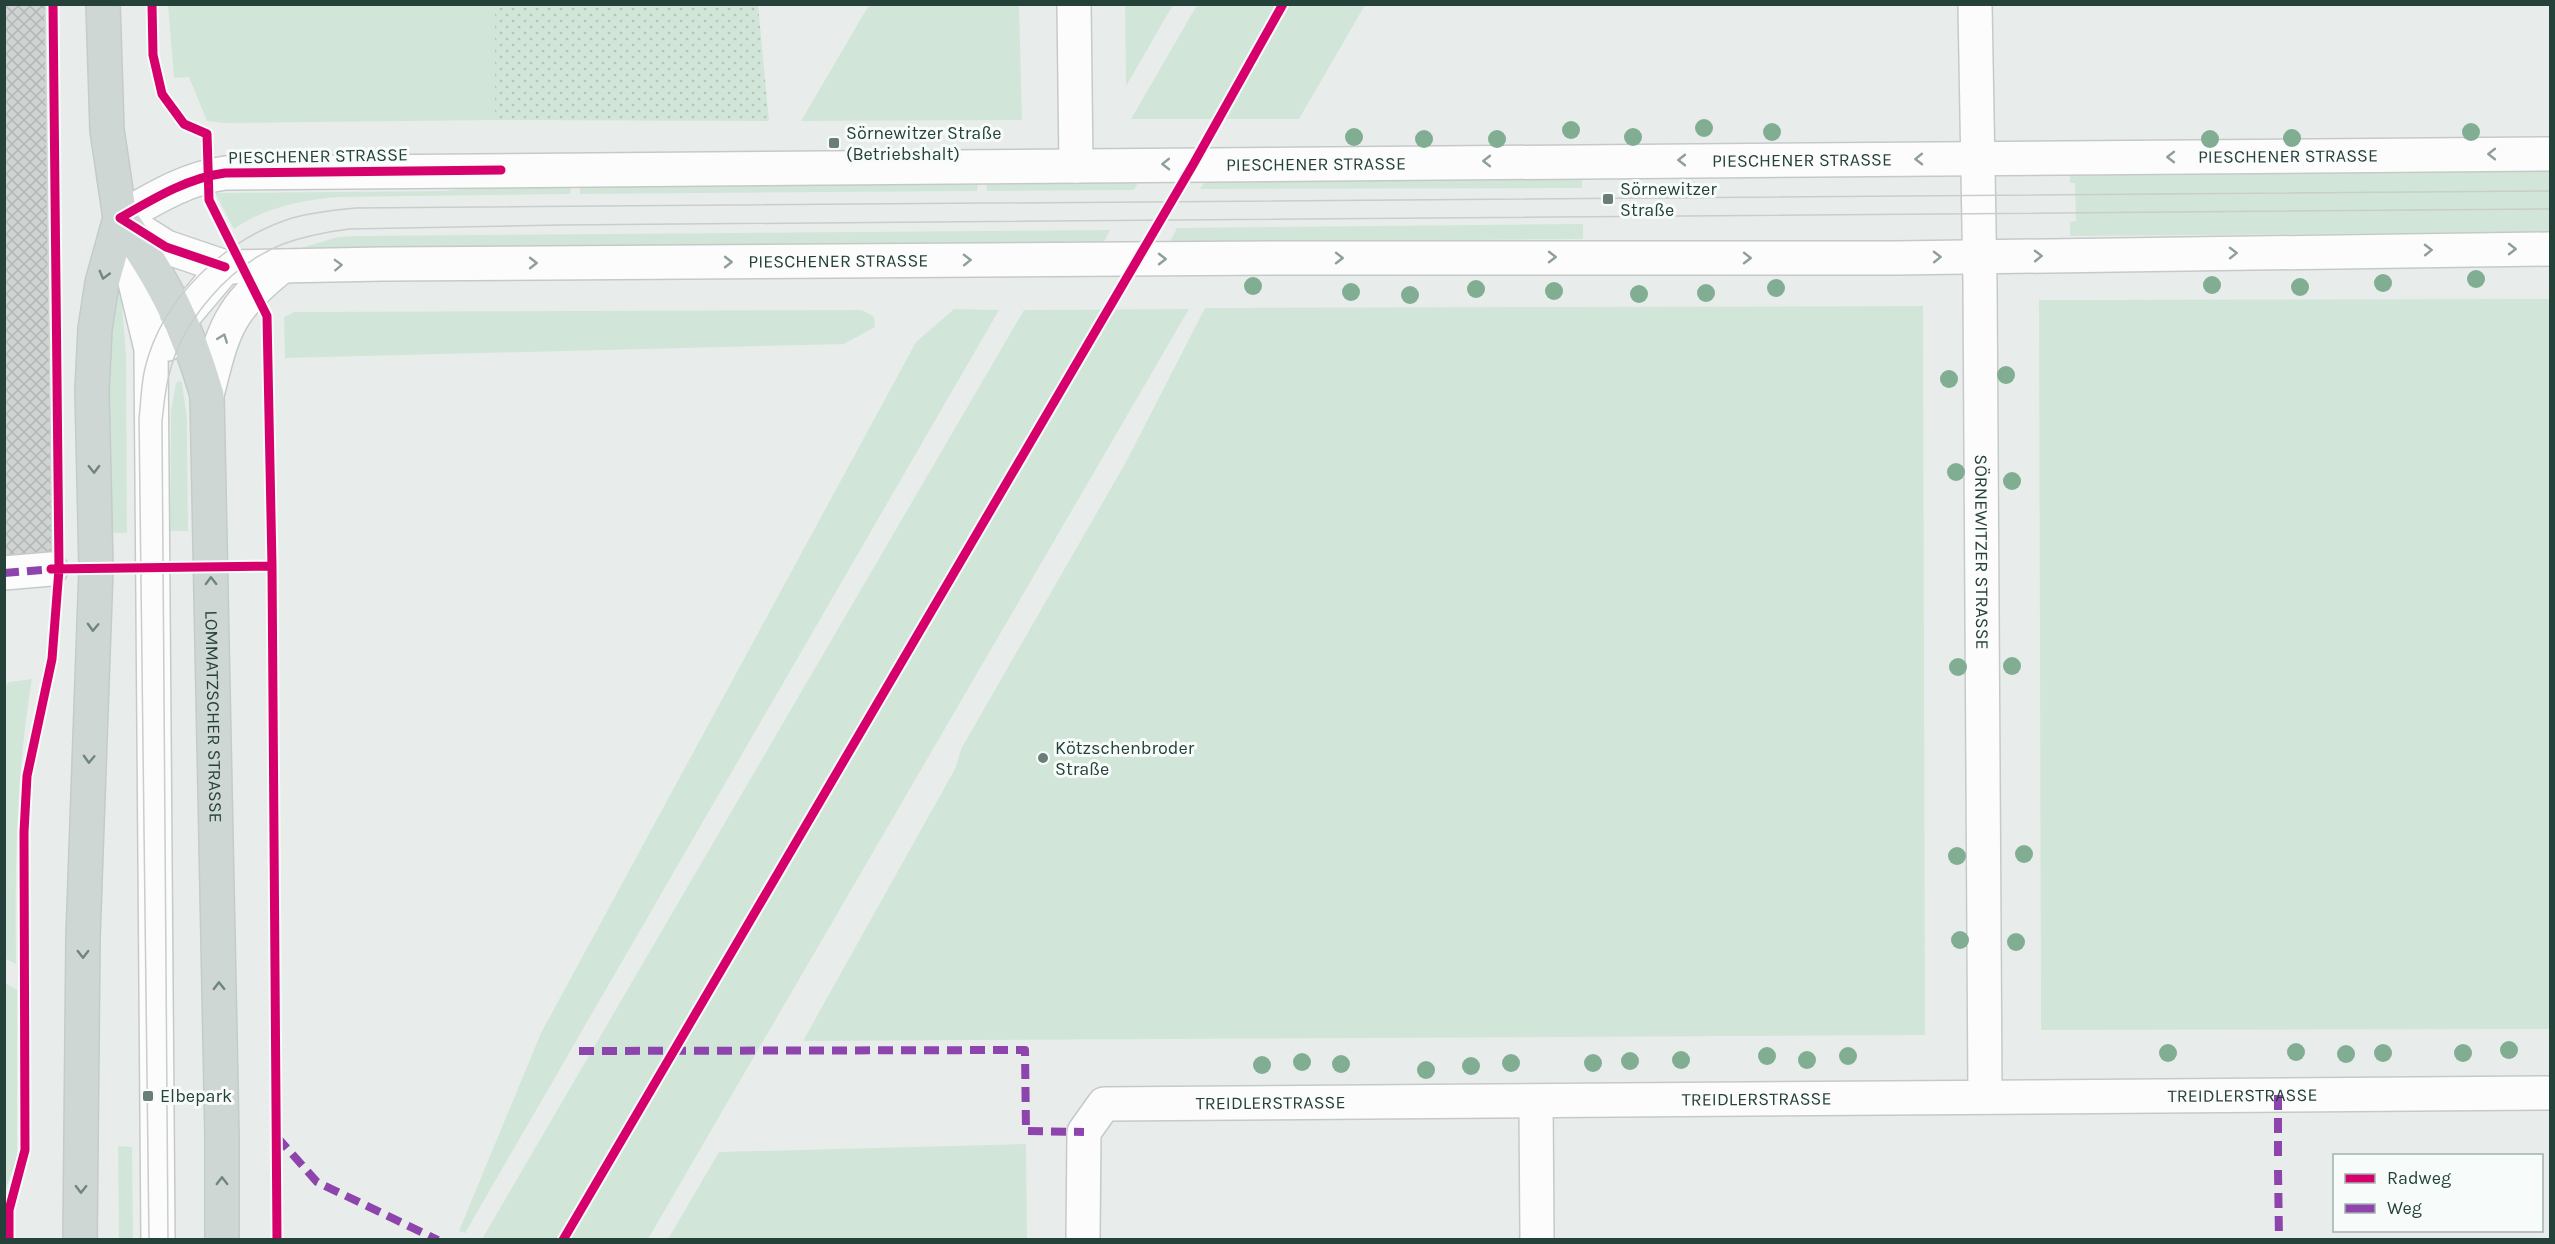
<svg xmlns="http://www.w3.org/2000/svg" width="2555" height="1244" font-family="Karla,sans-serif">
  <style>
    .green { fill: #d1e6d8 }
    .park { fill: url(#park-dots) }
    .building { fill: url(#building-cross-hatch); stroke: #d1d6d4; stroke-width: 1.5 }
    .lines { fill: none; stroke-linecap: round; stroke-linejoin: round }
    .minor-casing { stroke: #c5cac8; stroke-width: 36 }
    .major-casing { stroke: #c3ccc9; stroke-width: 36 }
    .minor { stroke: #fcfcfc; stroke-width: 33 }
    .major { stroke: #cfd7d5; stroke-width: 33 }
    .tram { stroke: #c9cdcc; stroke-width: 1.5 }
    .quiet { stroke: #8e44ad; stroke-width: 8; stroke-dasharray: 15 8; stroke-linecap: butt }
    .cycleway-casing { stroke: #f7fbf9; stroke-width: 13 }
    .cycleway { stroke: #d6006c; stroke-width: 9 }
    .tree { fill: #81ae93 }
    .oneway { stroke: #909f9b }
    .oneway2 { stroke: #718580 }
    .poi-dot { fill: #697e78; stroke: #f7fbf9; stroke-width: 2 }
    .labels { text-anchor: middle; stroke-width: 6; stroke-linejoin: round; paint-order: stroke }
    .poi-label { font-size: 18px; fill: #24423a; stroke: #f7fbf9; text-anchor: start }
    .street-label { font-size: 18px; fill: #24423a; stroke: #f7fbf9 }
  </style>
  <defs>
    <pattern id="park-dots" width="8" height="8" patternUnits="userSpaceOnUse" patternTransform="scale(1.5)"><rect width="8" height="8" fill="#d1e6d8"/><path d="M2 2h.1M6 6h.1" fill="none" stroke="#b3c6ba" stroke-width="1.8" stroke-linecap="round"/></pattern>
    <pattern id="building-cross-hatch" width="8" height="8" patternUnits="userSpaceOnUse" patternTransform="scale(1.5)"><rect width="8" height="8" fill="#cfd4d2"/><path d="M0 0l8 8M0 8l8-8" fill="none" stroke="#b2b7b5"/></pattern>
  </defs>
  <rect width="100%" height="100%" fill="#e8edeb"/>
  <!-- green -->
  <path class="green" d="M168 5H495V120L224 123 207 121 189 77 174 78Z
    M869 5H1019L1022 120 801 121Z
    M1125 5H1173L1126 86Z
    M1197 5V4L1365 5 1299 119H1131Z
    M2550 165V232L2070 236V222L2076 221 2075 183H2070V170Z
    M1582 173V188L1200 189 1209 175Z
    M1141 177 1134 190 987 191 986 184 978 183 977 191 580 194V187H571L570 194 339 197C303 200 265 207 234 229L215 193 444 191 502 184Z
    M1583 224V239L1169 243 1177 228Z
    M1110 230 1103 244 294 250 338 237 358 236Z
    M118 289 121 293 126 355 127 533H111L108 324Z
    M2550 299V1029L2041 1030 2039 300Z
    M1923 306 1925 1035 803 1041 956 767 961 749 1126 462 1205 308Z
    M954 309 999 310 465 1233 459 1231 541 1033 916 342Z
    M1189 309 648 1239H482L1024 310Z
    M862 310 874 317 875 327 844 344 285 358 284 317 294 312Z
    M179 381 182 382 187 420 188 531H170L171 411 176 383Z
    M32 679C16 774 15 868 16 964L4 958 5 687 9 682Z
    M5 983 17 990V1160L5 1190Z
    M1026 1144 1027 1239H668L719 1152Z
    M118 1146 132 1147 133 1239H119Z"/>
  <!-- park -->
  <path class="park" d="M495 5H758L769 121 495 120Z"/>
  <!-- building -->
  <path class="building" d="M4 4H45L52 555H4Z"/>
  <g class="lines">
    <defs>
      <g id="minor">
        <path d="M1074 4 1076 166"/>
        <path id="s1" d="M1975 4 1980 283 1985 1097"/>
        <path id="s2" d="M120 218 166 247 225 267 383 264 1281 258H1896L2550 249"/>
        <path id="s3" d="M120 218C153 199 187 178 225 173L2550 154"/>
        <path d="M120 220 151 349 158 1240"/>
        <path d="M167 344 182 318 225 267"/>
        <path d="M207 395C223 331 227 310 280 268"/>
        <path d="M4 573 51 569"/>
        <path d="M1536 1102 1537 1240"/>
        <path id="s4" d="M1083 1240 1084 1132 1104 1104 2550 1093"/>
      </g>
      <g id="major">
        <path id="s5" d="M120 218C163 279 186 323 207 395L222 1137V1240"/>
        <path d="M80 1240 83 937 96 569 92 390 95 329 102 283 120 218 107 130 103 4"/>
      </g>
    </defs>
    <!-- minor casing -->
    <use href="#minor" class="minor-casing"/>
    <!-- major casing -->
    <use href="#major" class="major-casing"/>
    <!-- minor -->
    <use href="#minor" class="minor"/>
    <!-- major -->
    <use href="#major" class="major"/>
    <!-- tram -->
    <path class="tram" d="M149 1240 139 418C141 402 141 384 145 368 162 298 224 240 292 218 312 212 334 210 355 208L2550 191
      M168 1240 162 421C164 406 165 390 169 375 182 320 230 265 283 244 305 236 326 232 349 229L562 225 2550 209"/>
    <!-- quiet -->
    <path class="quiet" d="M4 573 55 569
      M579 1051 1025 1050 1026 1131 1084 1132
      M2278 1095V1160
      M277 1137 317 1182 438 1240
      M2278 1170 2279 1240"/>
    <defs>
      <path id="cycleway" d="M152 4 153 55 162 94 184 124 207 134 209 200 267 316 272 566 277 1240
        M225 267 166 247 120 218C153 199 187 178 225 173L501 170
        M51 569 272 566
        M9 1240V1210L25 1150 24 832 27 776 52 659 59 569 53 4
        M563 1240 1194 163 1283 4"/>
    </defs>
    <!-- cycleway casing -->
    <use href="#cycleway" class="cycleway-casing"/>
    <!-- cycleway -->
    <use href="#cycleway" class="cycleway"/>
  </g>
  <!-- trees -->
  <g class="tree">
    <circle cx="1704" cy="128" r="9"/>
    <circle cx="1571" cy="130" r="9"/>
    <circle cx="1772" cy="132" r="9"/>
    <circle cx="2471" cy="132" r="9"/>
    <circle cx="1354" cy="137" r="9"/>
    <circle cx="1633" cy="137" r="9"/>
    <circle cx="2292" cy="138" r="9"/>
    <circle cx="1424" cy="139" r="9"/>
    <circle cx="1497" cy="139" r="9"/>
    <circle cx="2210" cy="139" r="9"/>
    <circle cx="2476" cy="279" r="9"/>
    <circle cx="2383" cy="283" r="9"/>
    <circle cx="2212" cy="285" r="9"/>
    <circle cx="1253" cy="286" r="9"/>
    <circle cx="2300" cy="287" r="9"/>
    <circle cx="1776" cy="288" r="9"/>
    <circle cx="1476" cy="289" r="9"/>
    <circle cx="1554" cy="291" r="9"/>
    <circle cx="1351" cy="292" r="9"/>
    <circle cx="1706" cy="293" r="9"/>
    <circle cx="1639" cy="294" r="9"/>
    <circle cx="1410" cy="295" r="9"/>
    <circle cx="2006" cy="375" r="9"/>
    <circle cx="1949" cy="379" r="9"/>
    <circle cx="1956" cy="472" r="9"/>
    <circle cx="2012" cy="481" r="9"/>
    <circle cx="2012" cy="666" r="9"/>
    <circle cx="1958" cy="667" r="9"/>
    <circle cx="2024" cy="854" r="9"/>
    <circle cx="1957" cy="856" r="9"/>
    <circle cx="1960" cy="940" r="9"/>
    <circle cx="2016" cy="942" r="9"/>
    <circle cx="2509" cy="1050" r="9"/>
    <circle cx="2296" cy="1052" r="9"/>
    <circle cx="2168" cy="1053" r="9"/>
    <circle cx="2383" cy="1053" r="9"/>
    <circle cx="2463" cy="1053" r="9"/>
    <circle cx="2346" cy="1054" r="9"/>
    <circle cx="1767" cy="1056" r="9"/>
    <circle cx="1848" cy="1056" r="9"/>
    <circle cx="1681" cy="1060" r="9"/>
    <circle cx="1807" cy="1060" r="9"/>
    <circle cx="1630" cy="1061" r="9"/>
    <circle cx="1302" cy="1062" r="9"/>
    <circle cx="1511" cy="1063" r="9"/>
    <circle cx="1593" cy="1063" r="9"/>
    <circle cx="1341" cy="1064" r="9"/>
    <circle cx="1262" cy="1065" r="9"/>
    <circle cx="1471" cy="1066" r="9"/>
    <circle cx="1426" cy="1070" r="9"/>
  </g>
  <!-- one-way arrows -->
  <defs><path id="oneway-chevron" d="M-2-3.5L2.5 0L-2 3.5" fill="none" stroke-width="1.6" stroke-linecap="round" stroke-linejoin="round" transform="scale(1.5)"/></defs>
  <g class="oneway">
    <use href="#oneway-chevron" transform="translate(2492 154) rotate(180)"/>
    <use href="#oneway-chevron" transform="translate(2171 157) rotate(180)"/>
    <use href="#oneway-chevron" transform="translate(1919 159) rotate(179)"/>
    <use href="#oneway-chevron" transform="translate(1682 160) rotate(180)"/>
    <use href="#oneway-chevron" transform="translate(1487 161) rotate(180)"/>
    <use href="#oneway-chevron" transform="translate(1166 164) rotate(179)"/>
    <use href="#oneway-chevron" transform="translate(2512 249)"/>
    <use href="#oneway-chevron" transform="translate(2428 250) rotate(-1)"/>
    <use href="#oneway-chevron" transform="translate(2233 253) rotate(-1)"/>
    <use href="#oneway-chevron" transform="translate(2038 256) rotate(-1)"/>
    <use href="#oneway-chevron" transform="translate(1552 257)"/>
    <use href="#oneway-chevron" transform="translate(1937 257) rotate(-1)"/>
    <use href="#oneway-chevron" transform="translate(1339 258)"/>
    <use href="#oneway-chevron" transform="translate(1747 258)"/>
    <use href="#oneway-chevron" transform="translate(1162 259)"/>
    <use href="#oneway-chevron" transform="translate(967 260) rotate(-1)"/>
    <use href="#oneway-chevron" transform="translate(728 262)"/>
    <use href="#oneway-chevron" transform="translate(533 263)"/>
    <use href="#oneway-chevron" transform="translate(338 265) rotate(-2)"/>
    <use href="#oneway-chevron" transform="translate(223 338) rotate(-69)"/>
  </g>
  <g class="oneway2">
    <use href="#oneway-chevron" transform="translate(104 275) rotate(105)"/>
    <use href="#oneway-chevron" transform="translate(94 469) rotate(89)"/>
    <use href="#oneway-chevron" transform="translate(211 581) rotate(-91)"/>
    <use href="#oneway-chevron" transform="translate(93 627) rotate(92)"/>
    <use href="#oneway-chevron" transform="translate(89 759) rotate(92)"/>
    <use href="#oneway-chevron" transform="translate(83 954) rotate(90)"/>
    <use href="#oneway-chevron" transform="translate(219 986) rotate(-91)"/>
    <use href="#oneway-chevron" transform="translate(222 1181) rotate(-90)"/>
    <use href="#oneway-chevron" transform="translate(81 1189) rotate(91)"/>
  </g>
  <!-- markers -->
  <g class="poi-dot">
    <rect x="828" y="137" width="12" height="12" rx="3"/>
    <rect x="1602" y="193" width="12" height="12" rx="3"/>
    <circle cx="1043" cy="758" r="6"/>
    <rect x="142" y="1090" width="12" height="12" rx="3"/>
  </g>
  <g class="labels">
    <!-- poi labels -->
    <g class="poi-label">
      <text x="846" y="139">Sörnewitzer Straße<tspan x="846" dy="21">(Betriebshalt)</tspan></text>
      <text x="1620" y="195">Sörnewitzer<tspan x="1620" dy="21">Straße</tspan></text>
      <text x="1055" y="754">Kötzschenbroder<tspan x="1055" dy="21">Straße</tspan></text>
      <text x="160" y="1102">Elbepark</text>
    </g>
    <!-- street labels -->
    <g class="street-label">
      <text transform="translate(318 156) rotate(-1)" y="6">PIESCHENER STRASSE</text>
      <text dy="6" stroke="none"><textPath href="#s3" startOffset="2178">PIESCHENER STRASSE</textPath></text>
      <text dy="6" stroke="none"><textPath href="#s3" startOffset="1692">PIESCHENER STRASSE</textPath></text>
      <text dy="6" stroke="none"><textPath href="#s3" startOffset="1206">PIESCHENER STRASSE</textPath></text>
      <text dy="6" stroke="none"><textPath href="#s2" startOffset="730">PIESCHENER STRASSE</textPath></text>
      <text dy="6" stroke="none"><textPath href="#s1" startOffset="548">SÖRNEWITZER STRASSE</textPath></text>
      <text dy="6" stroke="none"><textPath href="#s5" startOffset="520">LOMMATZSCHER STRASSE</textPath></text>
      <text dy="6" stroke="none"><textPath href="#s4" startOffset="1281">TREIDLERSTRASSE</textPath></text>
      <text dy="6" stroke="none"><textPath href="#s4" startOffset="795">TREIDLERSTRASSE</textPath></text>
      <text dy="6" stroke="none"><textPath href="#s4" startOffset="309">TREIDLERSTRASSE</textPath></text>
    </g>
  </g>
  <!-- border -->
  <rect width="2555" height="1244" fill="none" stroke="#24423a" stroke-width="12"/>
  <!-- legend -->
  <rect x="2333" y="1154" width="210" height="78" fill="#f7fbf9" stroke="#a3b1ad" stroke-width="1.5"/>
  <rect x="2345" y="1174" width="30" height="9" fill="#d6006c" stroke="#a3b1ad" stroke-width="1.5"/>
  <text x="2387" y="1184" font-size="18" fill="#24423a">Radweg</text>
  <rect x="2345" y="1204" width="30" height="9" fill="#8e44ad" stroke="#a3b1ad" stroke-width="1.5"/>
  <text x="2387" y="1214" font-size="18" fill="#24423a">Weg</text>
</svg>
